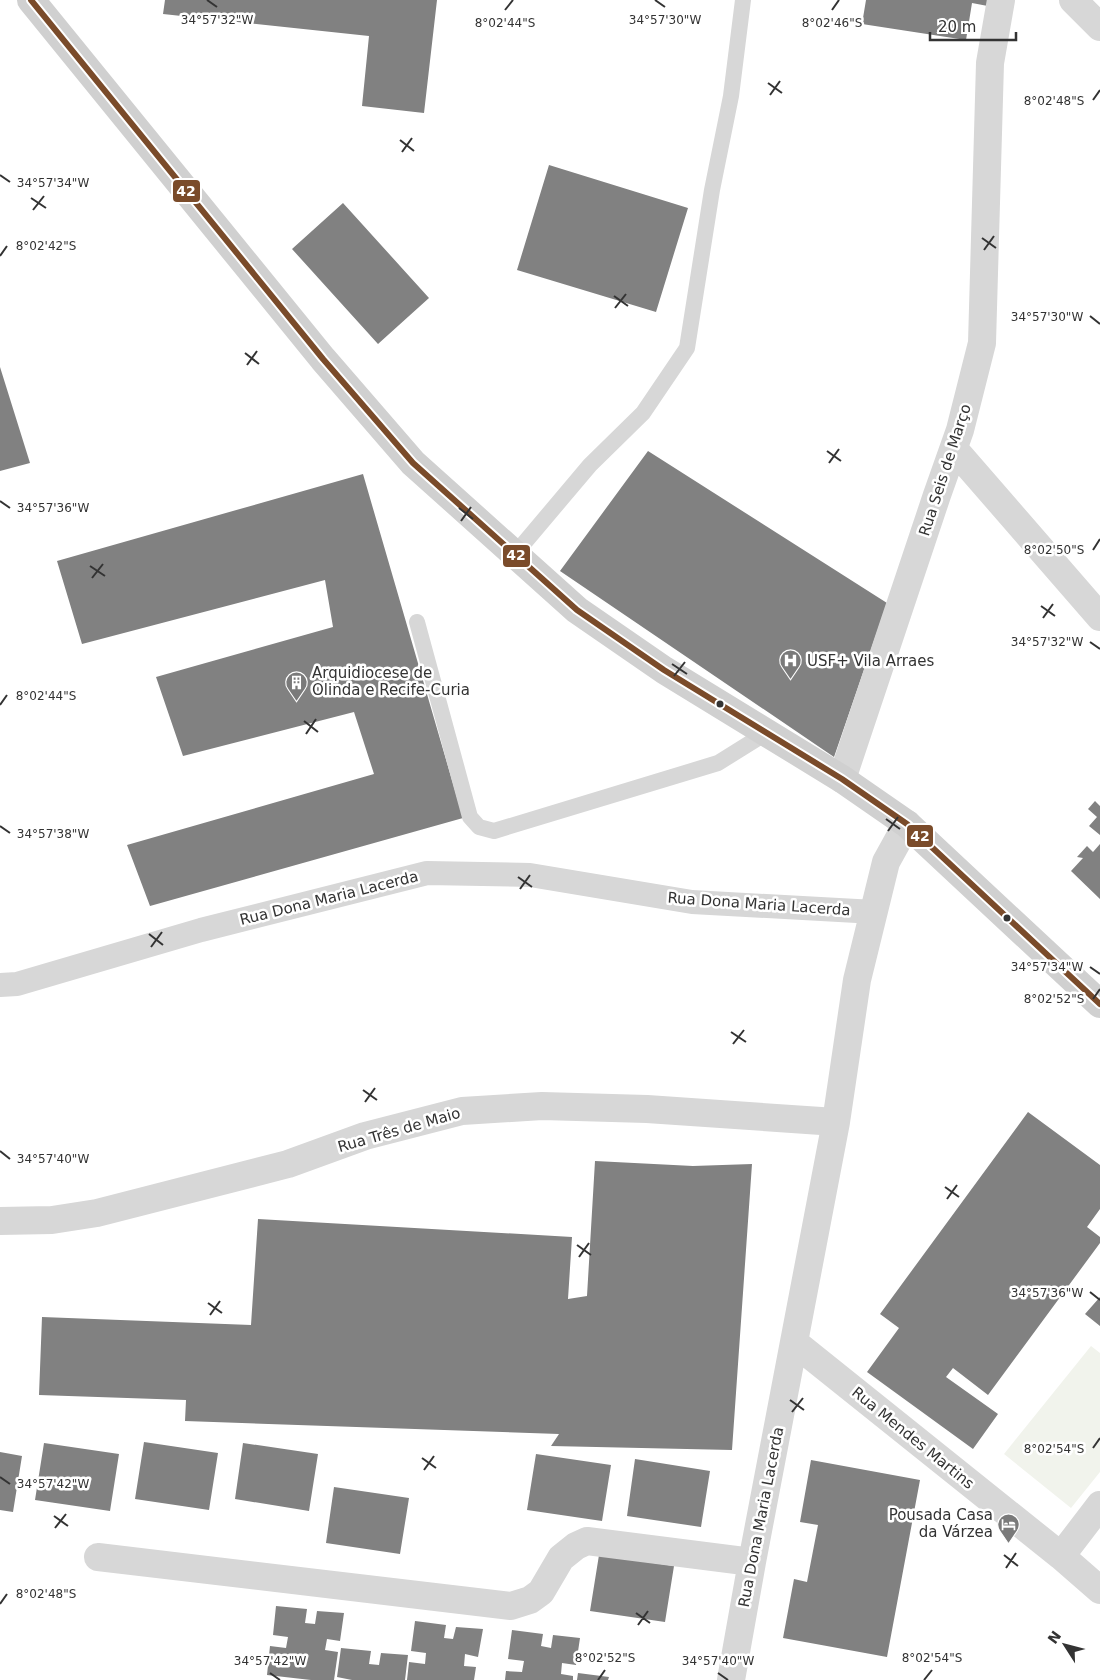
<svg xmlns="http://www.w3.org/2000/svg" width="1100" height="1680" font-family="'DejaVu Sans',sans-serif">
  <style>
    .green { fill: #f1f3ec }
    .building { fill: #818181 }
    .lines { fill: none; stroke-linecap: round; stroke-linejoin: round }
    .service { stroke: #d7d7d7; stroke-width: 16 }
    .pedestrian { stroke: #d7d7d7; stroke-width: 24 }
    .minor { stroke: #d7d7d7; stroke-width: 28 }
    .secondary { stroke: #d0d0d0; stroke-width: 28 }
    .bus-1-casing { stroke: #fff; stroke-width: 10 }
    .bus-1 { stroke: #7a4b2a; stroke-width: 6 }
    .ticks { fill: none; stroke: #333; stroke-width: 2 }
    .bus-dot { fill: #333; stroke: #fff; stroke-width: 2 }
    .labels { text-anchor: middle; stroke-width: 5; stroke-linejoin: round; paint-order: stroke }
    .street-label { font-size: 15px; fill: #333; stroke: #fff }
    .poi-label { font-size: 15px; fill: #333; stroke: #fff; text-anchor: start }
    .ticks-label { font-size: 12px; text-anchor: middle; fill: #333; stroke: #fff; stroke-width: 5; stroke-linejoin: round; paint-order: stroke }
    .line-badge { stroke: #fff; stroke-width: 2 }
    .badge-label { font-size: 14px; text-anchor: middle; font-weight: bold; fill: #fff }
  </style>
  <rect width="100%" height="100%" fill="#fff"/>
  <!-- green -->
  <path class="green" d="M1091 1346 1100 1353V1472L1071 1508 1004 1454Z"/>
  <!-- building -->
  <path class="building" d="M165 0H437L424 113 362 106 369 36 163 14Z
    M866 0H994L993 7 972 3 966 40 862 24Z
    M549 165 688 208 656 312 517 270Z
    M343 203 429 298 378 344 292 249Z
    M0 367 30 463 0 471Z
    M648 451 887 603 834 757 560 571Z
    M363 474 463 818 150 906 127 845 374 774 354 712 183 756 156 677 333 627 325 580 82 644 57 561Z
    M1095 801 1100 806V835L1089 826 1097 817 1088 809Z
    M1100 844V899L1071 871 1083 858 1077 857 1087 846 1093 852Z
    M1028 1112 1100 1165V1209L1087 1227 1100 1237V1243L988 1395 953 1368 946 1377 998 1414 973 1449 867 1372 899 1328 880 1314Z
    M595 1161 693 1166 752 1164 732 1450 551 1446 559 1434 185 1421 186 1400 39 1395 42 1317 251 1325 258 1219 572 1237 568 1299 587 1296Z
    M1100 1297V1326L1085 1314Z
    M144 1442 218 1453 209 1510 135 1499Z
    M44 1443 119 1454 110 1511 35 1500Z
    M243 1443 318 1454 309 1511 235 1499Z
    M0 1452 22 1456 13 1512 0 1510Z
    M536 1454 611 1465 602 1521 527 1510Z
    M635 1459 710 1471 701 1527 627 1516Z
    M811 1460 920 1480 887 1657 783 1638 794 1579 807 1582 818 1525 800 1522Z
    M334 1487 409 1498 400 1554 326 1543Z
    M599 1555 674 1566 665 1622 590 1611Z
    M276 1606 307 1609 305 1623 315 1624 317 1611 344 1613 340 1641 327 1639 325 1650 338 1652 334 1680H311L267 1675 270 1646 286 1648 288 1637 273 1635Z
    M415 1621 446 1625 444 1638 453 1639 456 1627 483 1629 478 1657 465 1654 464 1666 476 1667 474 1680H407L409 1662 425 1664 426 1653 411 1651Z
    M512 1630 543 1634 541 1646 551 1648 553 1635 580 1638 576 1665 562 1663 561 1674 573 1676V1680H505L506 1671 522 1672 524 1661 508 1659Z
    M341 1648 371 1651 369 1664 379 1665 381 1653 408 1655 405 1680H352L337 1677Z
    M578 1673 609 1677 608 1680H577Z"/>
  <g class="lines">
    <!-- service -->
    <path class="service" d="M514 555 590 465 643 413 687 348 712 190 731 96 743 0
      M417 622 470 817 479 827 494 831 718 763 766 733"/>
    <!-- pedestrian -->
    <path class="pedestrian" d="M0 985 17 984 201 930 427 873 530 875 692 902 875 912"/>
    <!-- minor -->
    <path class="minor" d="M1073 0 1100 27
      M954 449 1100 617
      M842 779 937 495 960 430 982 343 990 63 1001 0
      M0 1221 52 1220 97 1213 288 1164 365 1136 462 1111 542 1106 647 1109 836 1122
      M795 1343 1061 1556 1100 1590
      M1061 1556 1100 1505
      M98 1557 511 1606 530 1600 541 1592 561 1558 576 1546 587 1541 752 1562
      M731 1680 752 1562 836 1122 857 980 886 862 907 824"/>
    <!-- secondary -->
    <path class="secondary" d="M31 0 323 359 413 463 577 610 664 670 842 779 907 824 1100 1004"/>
    <defs>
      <path id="bus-1" d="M31 0 323 359 413 463 577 610 664 670 842 779 907 824 1100 1004"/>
    </defs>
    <!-- bus-1 casing -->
    <use href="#bus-1" class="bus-1-casing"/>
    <!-- bus-1 -->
    <use href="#bus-1" class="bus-1"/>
  </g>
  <!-- ticks -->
  <path class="ticks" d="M207 0 217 7M655 0 665 7M505 10 513 0M832 10 839 0M768 83 782 93M770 95 780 81M1093 100 1100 90M400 140 414 151M402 152 412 138M0 175 10 182M31 198 46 208M33 210 44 196M982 238 996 248M984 250 994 236M0 256 7 246M614 296 628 306M615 308 626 294M1090 316 1100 324M245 353 259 364M247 365 257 351M827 451 841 461M829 463 839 449M0 501 10 508M459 508 473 519M461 521 471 507M1093 550 1100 539M90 566 105 576M92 578 103 564M1041 606 1055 616M1043 618 1053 604M1090 642 1100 649M672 664 687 674M674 676 685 662M0 705 7 695M304 721 318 732M306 734 316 719M886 819 900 829M0 826 10 833M888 831 898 817M518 877 532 887M520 889 530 875M149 934 163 945M151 947 162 932M1090 967 1100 974M1093 999 1100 989M731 1032 746 1042M733 1044 744 1030M363 1090 377 1100M365 1102 375 1088M0 1151 10 1159M945 1187 959 1197M947 1199 957 1185M577 1245 591 1255M579 1257 589 1243M1090 1292 1100 1300M208 1303 222 1313M210 1315 220 1301M790 1400 804 1410M792 1412 803 1398M1093 1448 1100 1438M422 1458 436 1468M424 1470 434 1456M0 1477 10 1484M54 1516 68 1526M55 1528 66 1514M1004 1555 1018 1566M1006 1568 1016 1553M0 1604 7 1594M636 1613 650 1623M638 1625 648 1611M270 1673 280 1680M718 1673 728 1680M598 1680 605 1670M924 1680 932 1670"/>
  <!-- icons -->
  <defs>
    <symbol id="hospital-pin" viewBox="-11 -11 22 30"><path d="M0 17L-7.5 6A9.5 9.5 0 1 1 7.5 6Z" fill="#7a7a7a" stroke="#fff"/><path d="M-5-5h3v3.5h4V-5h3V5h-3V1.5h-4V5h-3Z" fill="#fff"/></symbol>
    <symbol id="building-pin" viewBox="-11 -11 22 30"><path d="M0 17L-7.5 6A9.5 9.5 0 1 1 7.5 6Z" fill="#7a7a7a" stroke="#fff"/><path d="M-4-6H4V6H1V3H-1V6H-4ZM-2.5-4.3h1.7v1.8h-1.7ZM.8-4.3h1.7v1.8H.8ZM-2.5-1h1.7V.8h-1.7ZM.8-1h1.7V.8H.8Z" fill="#fff"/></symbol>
    <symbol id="hotel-pin" viewBox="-11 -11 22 30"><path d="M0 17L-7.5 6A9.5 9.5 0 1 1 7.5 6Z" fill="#7a7a7a" stroke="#fff"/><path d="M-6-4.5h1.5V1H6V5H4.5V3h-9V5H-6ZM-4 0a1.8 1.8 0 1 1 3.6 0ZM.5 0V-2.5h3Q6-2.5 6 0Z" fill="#fff"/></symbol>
  </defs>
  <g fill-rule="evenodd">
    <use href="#hospital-pin" x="778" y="648" width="25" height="34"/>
    <use href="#building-pin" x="284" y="670" width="25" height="34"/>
    <use href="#hotel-pin" x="996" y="1512" width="25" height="34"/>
  </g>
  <!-- markers -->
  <g class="bus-dot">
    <circle cx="720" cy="704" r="4.5"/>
    <circle cx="1007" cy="918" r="4.5"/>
  </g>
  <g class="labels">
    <!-- street labels -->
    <g class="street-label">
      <text transform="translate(945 470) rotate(-72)" y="5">Rua Seis de Março</text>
      <text transform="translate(329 898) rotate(-14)" y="5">Rua Dona Maria Lacerda</text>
      <text transform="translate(759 904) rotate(4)" y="5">Rua Dona Maria Lacerda</text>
      <text transform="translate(399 1130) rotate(-16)" y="5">Rua Três de Maio</text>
      <text transform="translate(913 1438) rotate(39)" y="5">Rua Mendes Martins</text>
      <text transform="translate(761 1517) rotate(-79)" y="5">Rua Dona Maria Lacerda</text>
    </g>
    <!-- poi labels -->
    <g class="poi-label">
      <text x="807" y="666">USF+ Vila Arraes</text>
      <text x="312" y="678">Arquidiocese de<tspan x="312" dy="17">Olinda e Recife-Curia</tspan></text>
      <text x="993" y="1520" text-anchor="end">Pousada Casa<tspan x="993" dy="17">da Várzea</tspan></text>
    </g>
  </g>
  <g class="ticks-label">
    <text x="217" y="24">34°57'32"W</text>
    <text x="665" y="24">34°57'30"W</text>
    <text x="505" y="27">8°02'44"S</text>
    <text x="832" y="27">8°02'46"S</text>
    <text x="1054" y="105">8°02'48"S</text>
    <text x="53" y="187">34°57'34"W</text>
    <text x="46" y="250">8°02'42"S</text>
    <text x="1047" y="321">34°57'30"W</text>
    <text x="53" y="512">34°57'36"W</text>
    <text x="1054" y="554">8°02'50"S</text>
    <text x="1047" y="646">34°57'32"W</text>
    <text x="46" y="700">8°02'44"S</text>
    <text x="53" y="838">34°57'38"W</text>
    <text x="1047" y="971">34°57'34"W</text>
    <text x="1054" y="1003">8°02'52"S</text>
    <text x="53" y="1163">34°57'40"W</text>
    <text x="1047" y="1297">34°57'36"W</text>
    <text x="1054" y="1453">8°02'54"S</text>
    <text x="53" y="1488">34°57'42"W</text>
    <text x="46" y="1598">8°02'48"S</text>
    <text x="605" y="1662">8°02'52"S</text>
    <text x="932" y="1662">8°02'54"S</text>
    <text x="270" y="1665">34°57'42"W</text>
    <text x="718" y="1665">34°57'40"W</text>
  </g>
  <g class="line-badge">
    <rect x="172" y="179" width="29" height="24" rx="5" fill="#7a4b2a"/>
    <rect x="502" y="544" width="29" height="24" rx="5" fill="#7a4b2a"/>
    <rect x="906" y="824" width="28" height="24" rx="5" fill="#7a4b2a"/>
  </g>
  <g class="badge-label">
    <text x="186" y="196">42</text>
    <text x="516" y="560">42</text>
    <text x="920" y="841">42</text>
  </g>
  <!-- north arrow -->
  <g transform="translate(1065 1645) rotate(306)" stroke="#ffffff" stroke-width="4" paint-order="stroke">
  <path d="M0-4L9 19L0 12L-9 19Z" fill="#333333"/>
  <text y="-8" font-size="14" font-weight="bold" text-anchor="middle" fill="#333333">N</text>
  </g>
  <!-- scale -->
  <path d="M930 32v8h86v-8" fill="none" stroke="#333333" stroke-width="2.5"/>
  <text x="938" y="32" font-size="15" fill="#333333" stroke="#ffffff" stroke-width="4" paint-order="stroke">20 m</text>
</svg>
